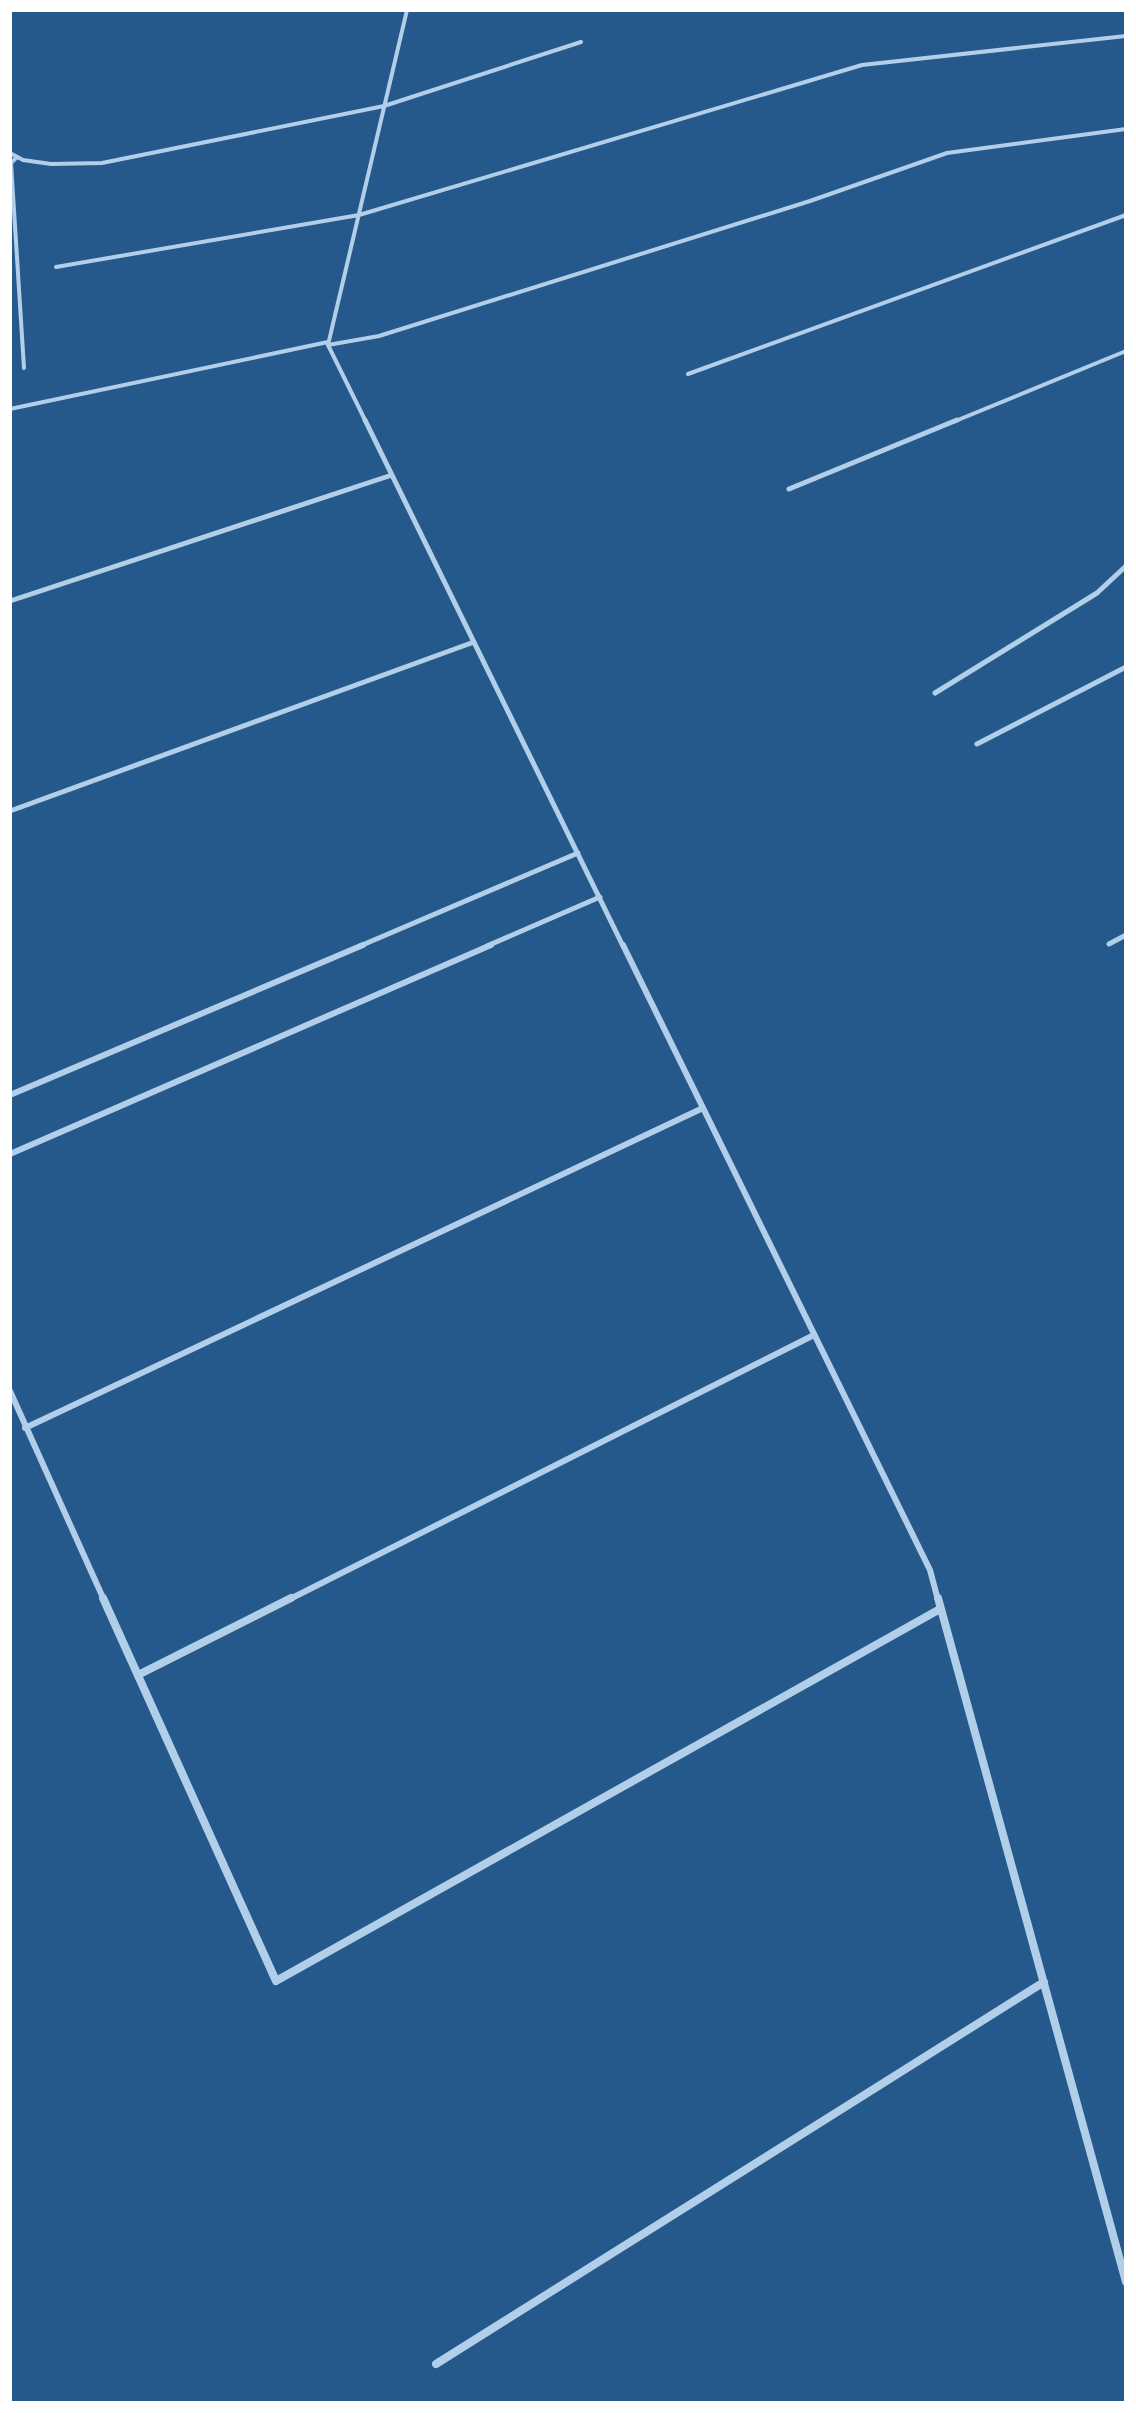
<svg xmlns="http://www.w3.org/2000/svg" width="1136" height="2413" font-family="Poppins,sans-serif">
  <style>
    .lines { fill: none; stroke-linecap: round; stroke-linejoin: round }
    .street-far3 { stroke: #b2cfea; stroke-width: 4 }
    .street-far2 { stroke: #b2cfea; stroke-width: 5 }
    .street-far1 { stroke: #b2cfea; stroke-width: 6 }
    .street { stroke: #b2cfea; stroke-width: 8 }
  </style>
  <rect width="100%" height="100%" fill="#25588b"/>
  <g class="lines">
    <!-- street-far3 -->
    <path class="street-far3" d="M10 153 23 160 51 164 102 163 384 106 581 42
      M17 157 11 163 24 368
      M56 267 359 215 862 65 1126 36
      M328 345 379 336 810 201 947 153 1126 129
      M688 374 1126 215
      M10 409 328 342
      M366 422 328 345 407 10
      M953 422 1126 351"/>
    <!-- street-far2 -->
    <path class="street-far2" d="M365 420 623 946
      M789 489 957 420
      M10 601 392 475
      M935 693 1097 593 1126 566
      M977 744 1126 667
      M10 811 474 642
      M1109 944 1126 935
      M360 946 578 853
      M487 946 600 897"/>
    <!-- street-far1 -->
    <path class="street-far1" d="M623 945 930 1570 938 1600
      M10 1095 363 945
      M10 1154 491 945
      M10 1391 104 1600
      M25 1428 703 1108
      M288 1600 814 1335"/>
    <!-- street -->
    <path class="street" d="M103 1598 276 1981 940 1609
      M938 1598 1126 2282
      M138 1675 291 1598
      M436 2364 1044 1982"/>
  </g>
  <!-- border -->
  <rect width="1136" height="2413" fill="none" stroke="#ffffff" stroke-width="24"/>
</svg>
